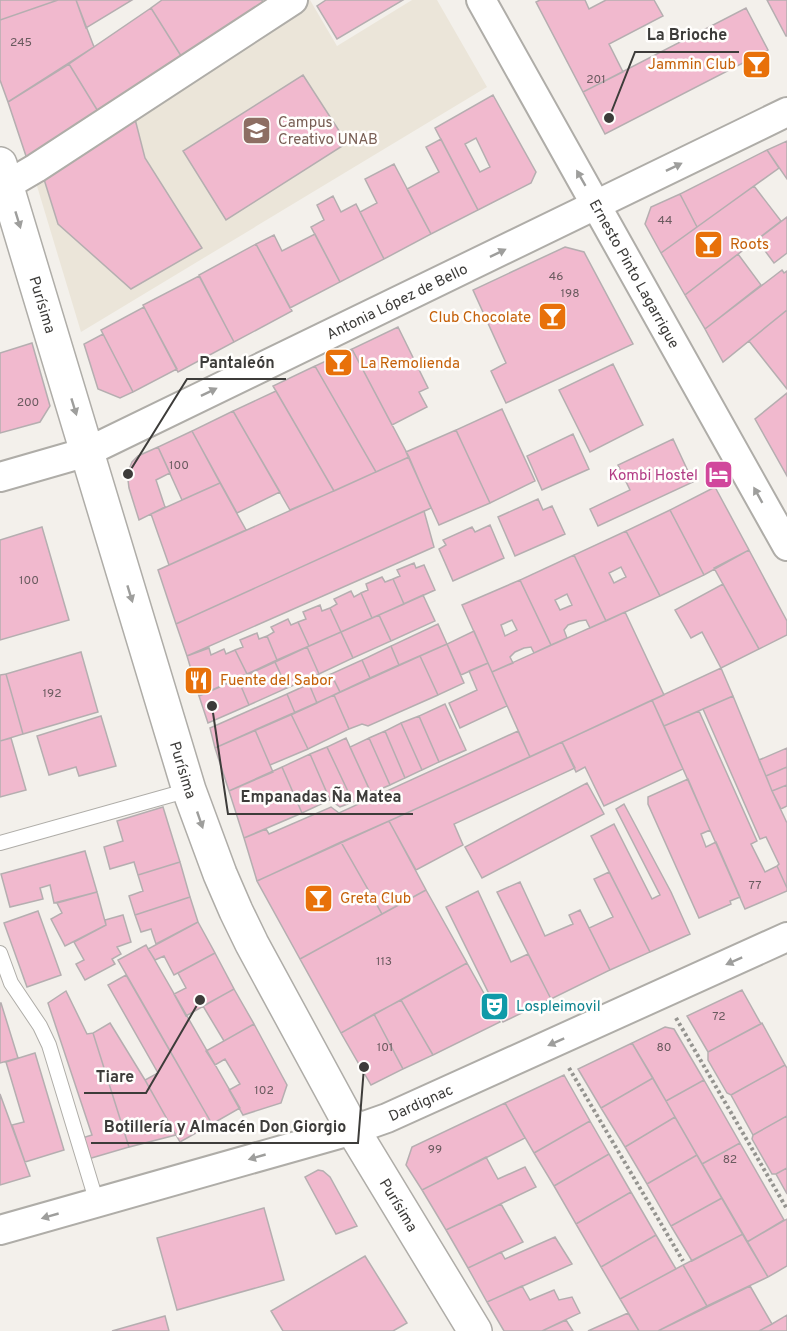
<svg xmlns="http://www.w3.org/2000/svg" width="787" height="1331" font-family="Overpass,sans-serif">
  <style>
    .built { fill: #ebe5d9 }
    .building { fill: #f1b9ce; stroke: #b5aeb0; stroke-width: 1.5; fill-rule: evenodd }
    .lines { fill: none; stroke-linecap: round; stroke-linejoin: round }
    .lane-casing { stroke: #afada8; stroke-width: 16 }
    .street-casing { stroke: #afada8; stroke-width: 32 }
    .secondary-casing { stroke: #afada8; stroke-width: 36 }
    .path { stroke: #959490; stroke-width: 4; stroke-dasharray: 3 3; stroke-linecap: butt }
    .lane { stroke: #fff; stroke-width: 14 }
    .street { stroke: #fff; stroke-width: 28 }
    .secondary { stroke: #fff; stroke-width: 33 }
    .oneway { fill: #9e9e9c }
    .labels { text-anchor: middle; stroke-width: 5; stroke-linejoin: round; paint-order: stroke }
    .number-label { font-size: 12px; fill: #6a5b5f }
    .food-label { font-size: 15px; fill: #c56008; stroke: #fffefc; text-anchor: start }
    .education-label { font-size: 15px; fill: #785e54; stroke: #fffefc; text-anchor: start }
    .street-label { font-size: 15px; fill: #3d3c3a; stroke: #fffefc }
    .hotel-label { font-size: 15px; fill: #b23c85; stroke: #fffefc; text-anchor: end }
    .culture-label { font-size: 15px; fill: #0d838f; stroke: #fffefc; text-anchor: start }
    .leader { fill: none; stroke: #3d3c3a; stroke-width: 2 }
    .callout-dot { fill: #3d3c3a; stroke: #fffefc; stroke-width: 2 }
    .callout-label { font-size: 16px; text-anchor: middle; font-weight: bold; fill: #3d3c3a; stroke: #fffefc; stroke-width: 5; stroke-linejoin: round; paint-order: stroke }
  </style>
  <rect width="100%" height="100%" fill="#f3f0eb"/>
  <!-- built -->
  <path class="built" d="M301 0H310L337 46 412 0H437L487 87 81 332 34 176Z"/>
  <!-- building -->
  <path class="building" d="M0 0H58L0 20Z
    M58 0H76L94 47 8 102 0 80V20Z
    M76 0H132L86 28Z
    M162 0H262L264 6 183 59 151 8Z
    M326 0H403L337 39 317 6Z
    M540 0H585L589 9 606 0H654L663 16 609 44 623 72 583 92 536 2Z
    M767 0H787V36H786Z
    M151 8 183 59 99 113 69 64Z
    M746 8 768 50 605 134 583 92Z
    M69 64 99 113 28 162 8 102Z
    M303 75 347 143 226 220 183 151Z
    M493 95 536 172 531 183 478 210 435 128ZM476 138 490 167 480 172 465 144Z
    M135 119 145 158 202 248 131 289 58 224 43 176Z
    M441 139 478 210 431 234 407 189 439 172 426 147Z
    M787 141V179L767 150Z
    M767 150 779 168 697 227 680 194Z
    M394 164 431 234 384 259 360 212 377 203 365 179Z
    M754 186 781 221 685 295 661 253Z
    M680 194 697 227 661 253 645 224 651 207Z
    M333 196 341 212 356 204 384 259 340 282 311 227 324 220 317 205Z
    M787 217V253L774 263 757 240Z
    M315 234 340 282 290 308 256 244 274 235 282 251Z
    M256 244 292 311 234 342 199 275Z
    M565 247 584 252 633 344 506 403 491 371 506 363 473 290Z
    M738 254 761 285 705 329 685 295Z
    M782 270 784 273 787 271V310L723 362 705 329Z
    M199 276 234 342 178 372 143 305Z
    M144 307 177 369 133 392 101 330Z
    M787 310V389L749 341Z
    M398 327 428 388 419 392 427 407 392 425 352 349Z
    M103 334 133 392 120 398 98 389 84 344Z
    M32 343 50 406 40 422 0 433V353Z
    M352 349 409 457 376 472 315 366Z
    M613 364 643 425 590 452 559 390Z
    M315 366 376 472 334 491 273 386Z
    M276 391 334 491 290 510 233 411Z
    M787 393V476L755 419Z
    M502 409 535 481 490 503 456 430Z
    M233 411 280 492 237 513 192 431Z
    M456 430 490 503 439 525 406 452Z
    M192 431 220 483 182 500 158 447Z
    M573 434 589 469 542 490 527 456Z
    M673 439 693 482 598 526 590 509 630 490 618 465Z
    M158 447 170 473 156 480 165 507 139 520 129 488 128 480 130 467 132 462 138 456Z
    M409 457 431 508 176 624 158 570Z
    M220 483 246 530 169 565 151 514Z
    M715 487 749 550 704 575 670 510Z
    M538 499 543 510 552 506 565 534 515 556 498 517Z
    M670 510 704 575 660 596 626 531Z
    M424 511 434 547 187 656 176 624Z
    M490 525 504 558 453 581 439 549 446 545 443 540 472 527 475 532Z
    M42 527 69 620 0 640V540Z
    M626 531 660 596 606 621 574 555ZM621 567 626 577 614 583 609 573Z
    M749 550 787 621V635L759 649 714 568Z
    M574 555 606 621 590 628 586 620 579 621 568 625 564 630 567 638 551 645 520 580ZM567 594 572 605 560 610 555 600Z
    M414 563 416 568 424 565 435 590 404 604 393 579 400 576 397 570Z
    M382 577 385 582 393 579 404 604 372 618 361 593 368 590 366 584Z
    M520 580 551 645 534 653 531 647 524 648 515 652 510 657 513 663 492 672 462 605ZM512 620 517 630 505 636 501 625Z
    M723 584 759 649 721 668 702 632 691 638 675 610Z
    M351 591 354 597 361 593 372 618 341 632 330 608 337 604 334 599Z
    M423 595 435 621 391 641 379 615Z
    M320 605 322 611 330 608 341 632 309 646 298 622 306 619 303 612Z
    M625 612 664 695 530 757 492 672Z
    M379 615 391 641 353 658 341 632Z
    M288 619 291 625 298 622 309 646 277 660 267 636 274 632 271 627Z
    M438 624 447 644 399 665 391 646Z
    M474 631 488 663 461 675 447 644Z
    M341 632 353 658 319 674 307 647Z
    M257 633 259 639 267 636 277 660 247 674 235 650 243 647 240 640Z
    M447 644 464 683 438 695 420 656Z
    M391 646 399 665 370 678 362 660Z
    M307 647 319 674 287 688 275 662Z
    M209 648 211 655 224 649 226 654 235 650 247 674 199 696 187 656Z
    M81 652 98 712 23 734 6 674Z
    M420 656 438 695 368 726 362 724 349 729 334 695Z
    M362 660 370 678 340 692 331 674Z
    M275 662 287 688 249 705 238 679Z
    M488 663 507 706 460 728 449 703 477 690 469 671Z
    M721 668 733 696 664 726 652 700Z
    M6 674 23 734 0 741V675Z
    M331 674 340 692 317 703 309 684Z
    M238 679 249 705 208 723 199 696Z
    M309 684 317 703 295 713 287 694Z
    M287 694 295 713 215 748 210 728Z
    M334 695 349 729 308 749 291 714Z
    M733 696 772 791 787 823V888L777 866 779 864 766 837 760 839 703 709Z
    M652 700 683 769 604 806 585 767 576 772 562 742Z
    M445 704 466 750 439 762 419 716Z
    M699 711 757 841 751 844 765 872 777 866 787 888V891L745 909 664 726Z
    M291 714 308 749 270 765 255 730Z
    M101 716 116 766 79 776 76 767 49 775 37 736Z
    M419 716 439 762 422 770 401 723Z
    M401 723 422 770 405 778 385 731Z
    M255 730 273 772 229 791 215 748Z
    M385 731 405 778 390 785 369 738Z
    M518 731 530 757 257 881 244 838 266 829 269 834 331 807 339 813Z
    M11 738 26 790 0 797V741Z
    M346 738 371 793 353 802 327 747Z
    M369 738 390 785 371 793 350 747Z
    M562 742 575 768 454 824 463 845 416 870 389 821Z
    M327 747 353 802 340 807 330 800 310 754Z
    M787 748V767L766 776 759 760Z
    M310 754 330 800 302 813 282 767Z
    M282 767 302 813 244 838 229 791Z
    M787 767V785L772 791 766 776Z
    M688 779 710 830 701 834 706 847 716 842 740 897 730 901 731 904 699 918 648 804V797Z
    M587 783 604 814 482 878 465 847Z
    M787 785V806L781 809 772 791Z
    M624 804 671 892 690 934 650 952 591 836 614 824 652 899 660 895 616 809Z
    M163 807 180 862 138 875 134 862 110 869 104 847 123 841 117 821Z
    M389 821 426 890 382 914 341 842Z
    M341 842 382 914 300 959 257 881Z
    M85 851 97 892 54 903 50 885 40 888 43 899 10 907 1 874Z
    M180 862 190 897 135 915 129 896 143 891 138 875Z
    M609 872 650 952 610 970 589 928 613 917 594 879Z
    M520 882 545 936 573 924 569 915 580 910 610 970 551 999 497 892Z
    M426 890 467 963 341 1033 300 959Z
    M478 891 511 962 528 954 551 999 503 1022 446 907Z
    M97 892 106 925 65 946 51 919 62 913 57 903Z
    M190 897 198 922 156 944 151 929 141 932 135 915Z
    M38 911 61 975 27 987 4 923Z
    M123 915 131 942 117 947 121 954 112 959 115 964 85 980 76 964 84 960 74 942 106 925 105 920Z
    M198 922 215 953 174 975 164 956 155 960 148 949Z
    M146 945 240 1108 212 1124 118 960Z
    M215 953 234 989 186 1016 174 994 186 988 178 973Z
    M467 963 500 1022 433 1055 401 1000Z
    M126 975 212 1124 180 1142 145 1080 158 1073 108 985Z
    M234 989 254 1024 224 1041 203 1006Z
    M742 990 761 1024 708 1052 687 1016Z
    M66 991 87 1034 93 1033 129 1147 88 1159 82 1138 92 1135 48 1003Z
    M401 1000 433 1055 403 1069 374 1014Z
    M0 1003H1L18 1058 0 1063Z
    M374 1014 403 1069 371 1085 341 1033Z
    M110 1023 145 1080 176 1135 129 1147 93 1033Z
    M762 1023 785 1065 731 1095 727 1093 708 1060V1052Z
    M254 1024 287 1085 281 1103 243 1115 229 1090 240 1084 225 1059 215 1065 206 1051Z
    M665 1027 674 1029 704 1080 666 1101 632 1043Z
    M632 1043 653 1078 601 1108 578 1069Z
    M35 1053 64 1150 25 1162 12 1125 24 1122 6 1062Z
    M785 1065 787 1068V1116L753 1135 731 1095Z
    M564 1075 590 1121 534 1153 505 1103Z
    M653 1078 675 1117 625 1147 601 1108Z
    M704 1080 740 1143 702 1164 666 1101Z
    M0 1094 30 1176 0 1185Z
    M505 1103 525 1138 422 1190 406 1165 412 1147Z
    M787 1116V1168L776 1174H772L752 1139 753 1135Z
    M675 1117 697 1155 647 1184 625 1147Z
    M590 1121 609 1154 554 1186 534 1153Z
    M740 1143 784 1220 747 1242 702 1164Z
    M609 1154 631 1192 576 1224 554 1186Z
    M697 1155 722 1198 671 1226 647 1184Z
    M486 1157 498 1179 525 1167 536 1187 446 1230 422 1190Z
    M787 1168V1194L776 1174Z
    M318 1170 323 1171 330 1177 357 1226 336 1234 305 1177Z
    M631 1192 656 1235 601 1267 576 1224Z
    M722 1198 743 1234 692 1261 671 1226Z
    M501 1204 523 1242 468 1268 446 1230Z
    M264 1208 284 1280 177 1310 157 1238Z
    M787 1219V1266L768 1277 747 1242Z
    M743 1234 768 1277 707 1306 683 1265Z
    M656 1235 676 1269 620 1299 601 1267Z
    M555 1237 572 1264 487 1302 468 1268 501 1252 505 1259Z
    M365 1256 407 1323 393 1331H283L271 1311Z
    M683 1265 707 1306 658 1331H639L620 1299Z
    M522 1286 530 1300 554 1290 559 1300 572 1297 580 1313 542 1331H504L487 1302Z
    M750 1286 772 1324 759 1331H658Z
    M628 1313 639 1331H588Z
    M787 1315V1331H759L772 1324Z
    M165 1316 169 1331H112Z
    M566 1320 573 1331H542Z"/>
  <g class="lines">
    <defs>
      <path id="lane" d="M0 843 189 790
        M0 953 11 983 40 1026 49 1045 97 1203"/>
      <g id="street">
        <path id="s1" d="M481 0 787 546"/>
        <path d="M7 185 36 168 293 0"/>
        <path id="s2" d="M0 477 87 452 787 112"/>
        <path id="s3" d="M0 1230 353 1130 387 1118 787 937"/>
      </g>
      <g id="secondary">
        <path id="s4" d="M0 164 189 790 220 874 236 911 252 944 353 1130 475 1331"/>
      </g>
    </defs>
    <!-- lane casing -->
    <use href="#lane" class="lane-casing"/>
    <!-- street casing -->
    <use href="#street" class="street-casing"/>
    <!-- secondary casing -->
    <use href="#secondary" class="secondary-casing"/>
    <!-- path -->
    <path class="path" d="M676 1018 787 1209
      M569 1068 683 1261"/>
    <!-- lane -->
    <use href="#lane" class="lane"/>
    <!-- street -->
    <use href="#street" class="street"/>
    <!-- secondary -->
    <use href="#secondary" class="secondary"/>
  </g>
  <!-- one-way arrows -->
  <defs><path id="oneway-solid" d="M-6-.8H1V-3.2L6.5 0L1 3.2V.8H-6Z" transform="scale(1.5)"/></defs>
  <g class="oneway">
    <use href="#oneway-solid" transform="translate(674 167) rotate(-26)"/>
    <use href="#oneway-solid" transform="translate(581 178) rotate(-120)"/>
    <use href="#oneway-solid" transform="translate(18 220) rotate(73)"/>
    <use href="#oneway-solid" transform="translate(498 253) rotate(-26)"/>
    <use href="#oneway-solid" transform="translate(209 392) rotate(-26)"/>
    <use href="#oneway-solid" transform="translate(74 407) rotate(73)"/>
    <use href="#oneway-solid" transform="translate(758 495) rotate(-119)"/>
    <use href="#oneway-solid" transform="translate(130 594) rotate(73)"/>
    <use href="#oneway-solid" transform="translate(200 820) rotate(71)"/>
    <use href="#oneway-solid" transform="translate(734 961) rotate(156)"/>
    <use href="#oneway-solid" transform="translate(556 1042) rotate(156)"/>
    <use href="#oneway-solid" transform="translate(257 1157) rotate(164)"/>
    <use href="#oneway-solid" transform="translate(50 1216) rotate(164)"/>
  </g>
  <!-- icons -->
  <defs>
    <symbol id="bar-square" viewBox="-11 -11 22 22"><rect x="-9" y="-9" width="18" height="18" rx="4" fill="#e8710a" stroke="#fffefc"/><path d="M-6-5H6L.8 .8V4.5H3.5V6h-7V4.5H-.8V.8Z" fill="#fff"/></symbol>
    <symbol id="university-square" viewBox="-11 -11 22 22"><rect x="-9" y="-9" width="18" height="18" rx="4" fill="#8d6e63" stroke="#fffefc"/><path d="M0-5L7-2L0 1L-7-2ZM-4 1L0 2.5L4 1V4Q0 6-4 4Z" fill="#fff"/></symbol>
    <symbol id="hotel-square" viewBox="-11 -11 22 22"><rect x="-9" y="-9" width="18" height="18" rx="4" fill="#d1479c" stroke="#fffefc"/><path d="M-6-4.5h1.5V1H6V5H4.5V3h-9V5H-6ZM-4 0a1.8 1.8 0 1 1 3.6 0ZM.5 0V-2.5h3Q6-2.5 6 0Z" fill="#fff"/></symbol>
    <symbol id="restaurant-square" viewBox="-11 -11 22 22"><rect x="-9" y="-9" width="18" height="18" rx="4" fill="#e8710a" stroke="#fffefc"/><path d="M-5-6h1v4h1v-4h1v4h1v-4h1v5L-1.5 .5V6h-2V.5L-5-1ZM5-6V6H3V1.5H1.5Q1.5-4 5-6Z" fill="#fff"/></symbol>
    <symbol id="theatre-square" viewBox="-11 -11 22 22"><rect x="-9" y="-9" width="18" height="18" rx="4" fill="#0f9aa8" stroke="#fffefc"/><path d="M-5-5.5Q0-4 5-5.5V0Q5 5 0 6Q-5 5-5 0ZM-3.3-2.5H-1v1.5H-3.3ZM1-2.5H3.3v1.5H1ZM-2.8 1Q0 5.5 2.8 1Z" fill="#fff"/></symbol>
  </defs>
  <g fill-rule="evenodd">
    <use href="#bar-square" x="740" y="48" width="33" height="33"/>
    <use href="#university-square" x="240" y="114" width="33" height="33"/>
    <use href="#bar-square" x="692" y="228" width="33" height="33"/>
    <use href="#bar-square" x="536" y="300" width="33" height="33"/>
    <use href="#bar-square" x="322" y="346" width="33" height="33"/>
    <use href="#hotel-square" x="702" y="458" width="33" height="33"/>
    <use href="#restaurant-square" x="182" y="664" width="33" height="33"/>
    <use href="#bar-square" x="302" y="882" width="33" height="33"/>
    <use href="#theatre-square" x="478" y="990" width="33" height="33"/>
  </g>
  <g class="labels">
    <!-- number labels -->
    <g class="number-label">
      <text x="21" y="46">245</text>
      <text x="596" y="83">201</text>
      <text x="665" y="224">44</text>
      <text x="556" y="280">46</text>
      <text x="570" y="297">198</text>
      <text x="28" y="406">200</text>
      <text x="179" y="469">100</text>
      <text x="29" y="584">100</text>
      <text x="52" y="697">192</text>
      <text x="755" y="889">77</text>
      <text x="384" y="965">113</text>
      <text x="719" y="1020">72</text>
      <text x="385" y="1051">101</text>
      <text x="664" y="1051">80</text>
      <text x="264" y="1094">102</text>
      <text x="435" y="1153">99</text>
      <text x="730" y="1163">82</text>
    </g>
    <!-- food labels -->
    <g class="food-label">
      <text x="736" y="69" text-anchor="end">Jammin Club</text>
      <text x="730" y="249">Roots</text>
      <text x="531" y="322" text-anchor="end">Club Chocolate</text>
      <text x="360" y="368">La Remolienda</text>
      <text x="220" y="685">Fuente del Sabor</text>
      <text x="340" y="903">Greta Club</text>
    </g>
    <!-- education labels -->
    <g class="education-label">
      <text x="278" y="127">Campus<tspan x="278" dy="17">Creativo UNAB</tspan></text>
    </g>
    <!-- street labels -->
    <g class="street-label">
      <text dy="5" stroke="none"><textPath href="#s1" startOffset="314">Ernesto Pinto Lagarrigue</textPath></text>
      <text dy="5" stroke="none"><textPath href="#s2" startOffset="435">Antonia López de Bello</textPath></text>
      <text dy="5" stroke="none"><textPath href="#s4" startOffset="147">Purísima</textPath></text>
      <text dy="5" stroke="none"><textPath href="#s4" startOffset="633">Purísima</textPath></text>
      <text dy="5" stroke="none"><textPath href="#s3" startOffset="440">Dardignac</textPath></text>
      <text dy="5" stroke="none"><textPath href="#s4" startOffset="1120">Purísima</textPath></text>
    </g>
    <!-- hotel labels -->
    <g class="hotel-label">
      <text x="698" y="480">Kombi Hostel</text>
    </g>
    <!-- culture labels -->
    <g class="culture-label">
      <text x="516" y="1011">Lospleimovil</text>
    </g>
  </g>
  <!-- callouts -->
  <path class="leader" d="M609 118L635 52H739M128 474L187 379H286M212 706L228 814H413M200 1000L146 1093H84M364 1067L358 1143H91"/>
  <g class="callout-dot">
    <circle cx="609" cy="118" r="6"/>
    <circle cx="128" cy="474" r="6"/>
    <circle cx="212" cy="706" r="6"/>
    <circle cx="200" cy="1000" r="6"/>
    <circle cx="364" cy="1067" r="6"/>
  </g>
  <g class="callout-label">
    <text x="687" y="40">La Brioche</text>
    <text x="237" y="368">Pantaleón</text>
    <text x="321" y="802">Empanadas Ña Matea</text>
    <text x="115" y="1082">Tiare</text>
    <text x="225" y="1132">Botillería y Almacén Don Giorgio</text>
  </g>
</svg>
